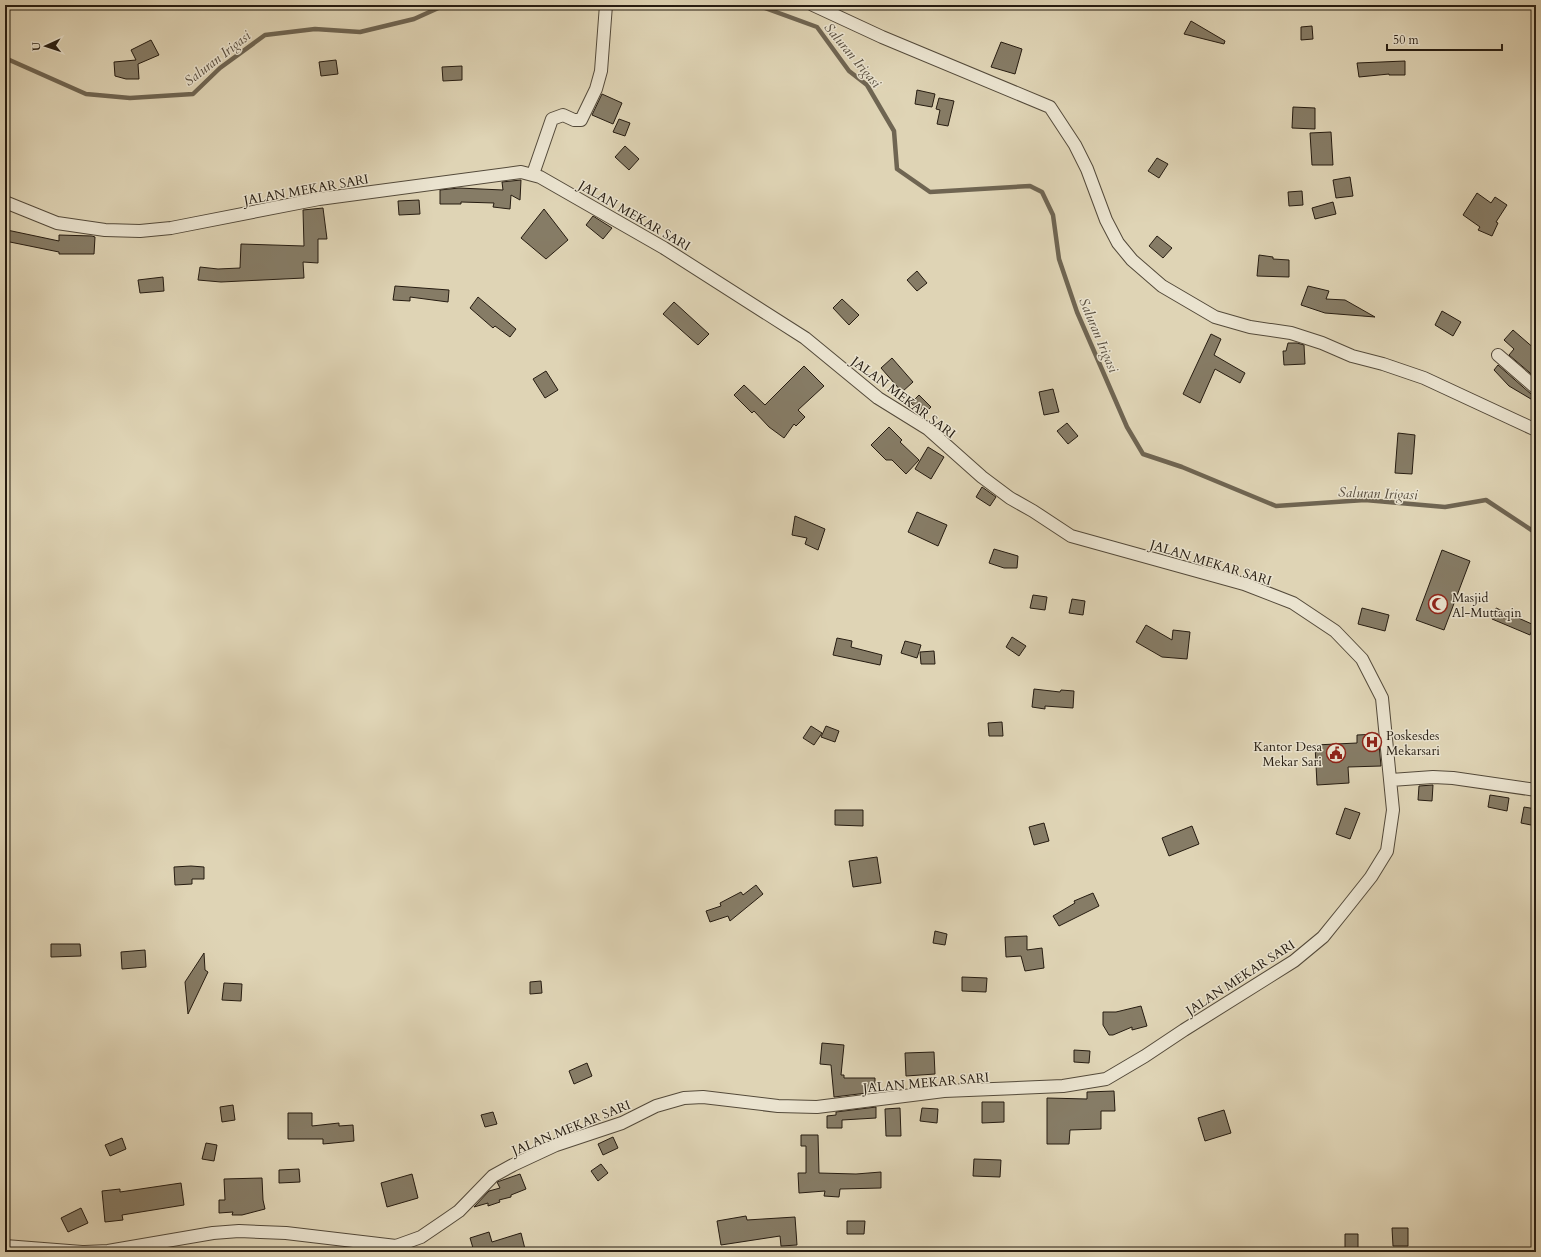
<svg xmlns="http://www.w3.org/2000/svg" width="1541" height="1257" font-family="Cardo,serif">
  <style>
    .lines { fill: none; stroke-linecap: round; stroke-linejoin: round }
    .stream { stroke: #6f6552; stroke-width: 4.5 }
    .building { fill: #867c66; stroke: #261c11 }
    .minor-casing { stroke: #544a3a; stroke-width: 14 }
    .minor { stroke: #eae3cf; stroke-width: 12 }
    .labels { text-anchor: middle; stroke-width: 3; stroke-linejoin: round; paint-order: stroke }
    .street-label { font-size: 13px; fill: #261c11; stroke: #eae3cf }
    .poi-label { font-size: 13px; fill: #261c11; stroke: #eae3cf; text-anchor: start }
    .water-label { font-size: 14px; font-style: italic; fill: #574c3c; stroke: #eae3cf }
  </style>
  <rect width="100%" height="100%" fill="#dfd4b5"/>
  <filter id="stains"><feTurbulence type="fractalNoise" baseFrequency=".005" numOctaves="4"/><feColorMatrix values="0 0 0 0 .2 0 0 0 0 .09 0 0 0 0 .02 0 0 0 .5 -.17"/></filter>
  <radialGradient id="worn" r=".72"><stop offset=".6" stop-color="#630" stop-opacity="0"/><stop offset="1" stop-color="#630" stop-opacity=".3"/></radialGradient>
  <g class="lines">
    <!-- stream -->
    <path class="stream" d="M757 5 817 27 849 71 867 85 894 131 897 169 930 192 1030 186 1042 192 1053 215 1059 259 1077 312 1127 427 1143 454 1182 467 1276 506 1365 500 1445 507 1486 500 1536 533
      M5 58 86 94 130 98 193 94 220 68 265 35 315 29 360 32 414 19 445 5"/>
  </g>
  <!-- building -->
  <path class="building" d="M1191 21 1225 41 1224 44 1184 34Z
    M1312 26 1313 39 1301 40V27Z
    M151 40 159 55 138 64 139 79H126L115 76 114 62 136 60 131 50Z
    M1001 42 1022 49 1015 74 991 67Z
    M336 60 338 74 321 76 319 62Z
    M1405 61V75H1389V74L1359 77 1357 63Z
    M462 66V80L443 81 442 67Z
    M917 90 935 94 932 107 915 104Z
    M602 94 622 103 613 124 592 115Z
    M939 98 954 101 948 126 937 124 940 110 936 109Z
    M1293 107 1315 108V129L1292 128Z
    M619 119 630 123 625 136 613 132Z
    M1331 132 1333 165H1312L1310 133Z
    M625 146 639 159 629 170 615 157Z
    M1157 158 1168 164 1159 178 1148 171Z
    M1350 177 1353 196 1336 198 1333 180Z
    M521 180 520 200 511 195 510 209 493 207 494 203 461 202V204H440V190L459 188 503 190 502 182Z
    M1302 191 1303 205 1289 206 1288 192Z
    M1477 193 1491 203 1495 197 1507 205 1496 222 1498 223 1492 236 1478 230 1480 227 1463 215Z
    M419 200 420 214 399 215 398 201Z
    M1333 202 1336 214 1315 219 1312 208Z
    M323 208 327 239H318V263L303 262 304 278 221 282 198 280 200 267 218 269 240 268 241 244 304 246 303 210Z
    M544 209 568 240 546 259 521 238Z
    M593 216 612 228 603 239 586 225Z
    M7 230 59 241V235L92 236 95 237 94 254H59V252L5 241Z
    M1157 236 1172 248 1163 258 1149 246Z
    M1259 255 1273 257V259L1289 260V277L1257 276Z
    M917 271 927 283 917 291 907 280Z
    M163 277 164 291 140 293 138 280Z
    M395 286 449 290 448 302 410 297V301L393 300Z
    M1308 286 1329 291 1326 299 1345 300 1375 317 1325 313 1301 305Z
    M478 297 516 329 510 337 495 326 493 328 470 308Z
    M842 299 859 315 849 325 833 308Z
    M674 302 709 334 698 345 663 314Z
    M1442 311 1461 322 1453 336 1435 325Z
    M1513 330 1536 350V378L1509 355 1514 349 1504 340Z
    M1211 334 1221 339 1214 355 1245 373 1240 383 1215 369 1200 403 1183 394Z
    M1288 343H1297L1304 345 1305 364 1284 365 1283 351H1286Z
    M892 358 913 382 902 392 881 368Z
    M1498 365 1531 394 1536 395V402L1509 386 1494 370Z
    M804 366 824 386 798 410 805 417 796 426 794 424 784 438 769 427 754 411 752 413 734 395 744 385 765 405Z
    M546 371 558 390 545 398 533 379Z
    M1053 389 1059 412 1044 415 1039 392Z
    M919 395 931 407 923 415 911 403Z
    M1067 423 1078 436 1068 444 1057 431Z
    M889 427 902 440 900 442 919 460 906 474 892 460H886L871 445Z
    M1398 433 1415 435 1412 474 1395 473Z
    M928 447 944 457 931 479 915 469Z
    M982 487 996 497 990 506 976 497Z
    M917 512 947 525 938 546 908 532Z
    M795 516 825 529 818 550 805 544 807 538 792 535Z
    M994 549 1018 556 1017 568H1004L989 563Z
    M1442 550 1470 561 1444 630 1416 620Z
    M1033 595 1047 597 1045 610 1030 608Z
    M1072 599 1085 601 1083 615 1069 613Z
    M1362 608 1389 615 1385 631 1358 624Z
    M1496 608 1534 625 1530 635 1492 619Z
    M1146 625 1172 640 1173 630 1190 632 1187 659 1162 657 1136 642Z
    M1012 637 1026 646 1019 656 1006 647Z
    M837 638 852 641 851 647 882 655 880 665 833 655Z
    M905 641 921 645 917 658 901 653Z
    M934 651 935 664H921L920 652Z
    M1034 689 1060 692 1061 690 1074 691 1073 708 1045 706V709L1032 707Z
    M1002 722 1003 736H989L988 723Z
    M811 726 822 733 814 745 803 738Z
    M826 726 839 731 835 742 821 737Z
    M1378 734 1381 766 1348 767 1349 783 1317 785 1315 745 1357 743V735Z
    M1433 785 1432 801 1418 800 1419 786Z
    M1490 795 1509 798 1507 811 1488 807Z
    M1524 807 1536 809V826L1521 823Z
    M1345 808 1360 813 1350 839 1336 834Z
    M835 810H863V826L835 825Z
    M1044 823 1049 841 1034 845 1029 827Z
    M1192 826 1199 844 1169 856 1162 838Z
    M877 857 881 883 853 887 849 861Z
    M191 866 204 867V879H192V884L175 885 174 867Z
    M756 885 763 894 730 921 728 916 710 922 706 911 721 906 720 903 741 892 743 895Z
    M1093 893 1099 906 1059 926 1053 916 1075 903 1074 901Z
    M935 931 947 934 945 945 933 943Z
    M1027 936V950L1042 948 1044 968 1025 971 1021 956 1006 957 1005 937Z
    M51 944H80L81 956 51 957Z
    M145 950 146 967 122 969 121 952Z
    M204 953 205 970 208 972 188 1014 185 982Z
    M962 977 987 978 986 992 962 991Z
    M541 981 542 993 530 994V982Z
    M224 983 242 984 241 1001 222 1000Z
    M1141 1006 1147 1026 1132 1030V1027L1113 1035H1109L1103 1025V1012H1116Z
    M822 1043 844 1045 841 1075H844V1078H875V1092L834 1097 831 1065 820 1064Z
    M1074 1050 1090 1051 1089 1063 1074 1062Z
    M934 1052 935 1074 906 1076 905 1053Z
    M587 1063 592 1076 574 1084 569 1071Z
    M1114 1091 1115 1111H1101V1129L1070 1130 1069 1144H1047V1098L1087 1099V1092Z
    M982 1102H1004V1122L982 1123Z
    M233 1105 235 1120 222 1122 220 1107Z
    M876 1107V1118L842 1120V1128H827V1116L836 1115V1112Z
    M900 1108 901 1136H886L885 1109Z
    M922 1108 938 1109 937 1123 920 1121Z
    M1224 1110 1231 1133 1205 1141 1198 1118Z
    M493 1112 497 1124 485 1127 481 1115Z
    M288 1113H312V1126L339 1123V1126L353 1125 354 1141 323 1144V1139H288Z
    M801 1135H818L819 1173 856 1174 881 1172V1188L840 1189 839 1197 824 1196 825 1191 799 1193 798 1173H806V1146H801Z
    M613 1137 618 1148 603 1155 598 1144Z
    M122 1138 126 1149 110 1156 105 1145Z
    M206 1143 217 1145 214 1161 202 1159Z
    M974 1159 1001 1160 1000 1177 973 1176Z
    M601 1164 608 1173 598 1181 591 1171Z
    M299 1169 300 1182 279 1183V1170Z
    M412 1174 418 1198 387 1207 381 1183Z
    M520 1174 526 1189 511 1195V1197L499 1200 500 1202 488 1206V1203L474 1207 489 1191 500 1188 497 1182Z
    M262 1178 263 1200 265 1209 242 1215H232L233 1212 219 1213V1200H225L224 1179Z
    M181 1183 184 1205 122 1215 123 1220 105 1222 102 1191 120 1189V1192Z
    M81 1208 88 1223 68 1232 61 1218Z
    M746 1216 747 1220 795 1217 797 1245 781 1246 780 1236 721 1245 717 1221Z
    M847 1221H865L864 1234H847Z
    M1392 1228H1408V1246H1393Z
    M489 1232 492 1242 521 1233 525 1249 515 1252H469L468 1249 473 1248 470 1238Z
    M1345 1234H1358V1252H1345Z"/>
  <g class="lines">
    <defs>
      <path id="minor" d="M813 5 882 37 1050 107 1075 145 1087 169 1106 220 1118 243 1132 260 1162 286 1215 317 1250 327 1291 333 1322 343 1352 356 1383 364 1424 378 1536 430
        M533 174 552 119 563 115 574 120H581L596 89 601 71 606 5
        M5 202 57 223 105 230 140 231 171 228 319 199 521 172 540 177 664 248 805 338 878 398 928 429 982 477 1010 498 1033 511 1071 536 1244 584 1293 603 1335 631 1362 659 1382 698 1393 810 1387 851 1371 877 1344 911 1323 937 1294 961 1184 1030 1145 1056 1106 1079 1063 1086 944 1091 817 1107 778 1106 703 1097 684 1098 656 1106 622 1123 556 1145 513 1165 493 1176 459 1211 446 1220 421 1237 396 1246 286 1233 239 1231 213 1233 108 1251 85 1252
        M1498 355 1536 388
        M1391 780 1433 777 1453 778 1536 790
        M5 1246 82 1252"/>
    </defs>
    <!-- minor casing -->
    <use href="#minor" class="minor-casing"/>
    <!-- minor -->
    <use href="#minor" class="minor"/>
  </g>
  <!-- icons -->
  <defs>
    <symbol id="mosque-ring" viewBox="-11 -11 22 22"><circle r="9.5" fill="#eae3cf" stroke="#8f2418" stroke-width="1.5"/><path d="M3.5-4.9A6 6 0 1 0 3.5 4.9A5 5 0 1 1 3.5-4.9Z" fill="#8f2418"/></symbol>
    <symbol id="hospital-ring" viewBox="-11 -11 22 22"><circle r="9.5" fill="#eae3cf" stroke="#8f2418" stroke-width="1.5"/><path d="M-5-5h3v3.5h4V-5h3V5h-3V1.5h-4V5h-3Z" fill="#8f2418"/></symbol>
    <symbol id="civic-ring" viewBox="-11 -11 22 22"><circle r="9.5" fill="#eae3cf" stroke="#8f2418" stroke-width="1.5"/><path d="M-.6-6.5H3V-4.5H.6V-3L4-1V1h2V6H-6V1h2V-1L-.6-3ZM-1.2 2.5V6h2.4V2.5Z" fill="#8f2418"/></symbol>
  </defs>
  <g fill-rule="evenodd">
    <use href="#mosque-ring" x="1427" y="593" width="22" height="22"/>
    <use href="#hospital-ring" x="1361" y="731" width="22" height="22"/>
    <use href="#civic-ring" x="1325" y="742" width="22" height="22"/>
  </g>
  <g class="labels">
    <!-- street labels -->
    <g class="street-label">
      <text transform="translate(306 189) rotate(-10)" y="5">JALAN MEKAR SARI</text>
      <text transform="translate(635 215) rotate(30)" y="5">JALAN MEKAR SARI</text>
      <text transform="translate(904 397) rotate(37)" y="5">JALAN MEKAR SARI</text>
      <text transform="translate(1211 562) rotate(17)" y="5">JALAN MEKAR SARI</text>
      <text transform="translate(1240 977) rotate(-33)" y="5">JALAN MEKAR SARI</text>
      <text transform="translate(926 1082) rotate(-5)" y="5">JALAN MEKAR SARI</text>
      <text transform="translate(571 1127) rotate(-22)" y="5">JALAN MEKAR SARI</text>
    </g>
    <!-- poi labels -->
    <g class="poi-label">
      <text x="1452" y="602">Masjid<tspan x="1452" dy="15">Al-Muttaqin</tspan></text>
      <text x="1386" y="740">Poskesdes<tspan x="1386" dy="15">Mekarsari</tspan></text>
      <text x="1322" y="751" text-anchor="end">Kantor Desa<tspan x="1322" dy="15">Mekar Sari</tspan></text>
    </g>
    <!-- water labels -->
    <g class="water-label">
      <text transform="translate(853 55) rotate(50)" y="5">Saluran Irigasi</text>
      <text transform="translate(217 58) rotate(-38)" y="5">Saluran Irigasi</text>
      <text transform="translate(1099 335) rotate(67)" y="5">Saluran Irigasi</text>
      <text transform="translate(1378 493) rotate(2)" y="5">Saluran Irigasi</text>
    </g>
  </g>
  <!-- margin -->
  <rect width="1541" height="1257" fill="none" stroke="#dfd4b5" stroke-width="20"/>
  <rect x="6" y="6" width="1529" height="1245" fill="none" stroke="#261c11" stroke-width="2"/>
  <rect x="10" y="10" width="1521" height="1237" fill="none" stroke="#261c11"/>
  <!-- north arrow -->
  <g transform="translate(46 46) rotate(267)" stroke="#eae3cf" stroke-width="3" paint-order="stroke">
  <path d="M0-3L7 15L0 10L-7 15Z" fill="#261c11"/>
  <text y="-6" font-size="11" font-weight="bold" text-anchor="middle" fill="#261c11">U</text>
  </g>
  <!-- scale -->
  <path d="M1387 44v6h115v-6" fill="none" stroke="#261c11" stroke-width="2"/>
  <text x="1393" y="44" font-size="12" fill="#261c11" stroke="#eae3cf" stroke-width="3" paint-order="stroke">50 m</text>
  <rect width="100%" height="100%" filter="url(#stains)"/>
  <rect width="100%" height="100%" fill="url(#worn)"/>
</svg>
